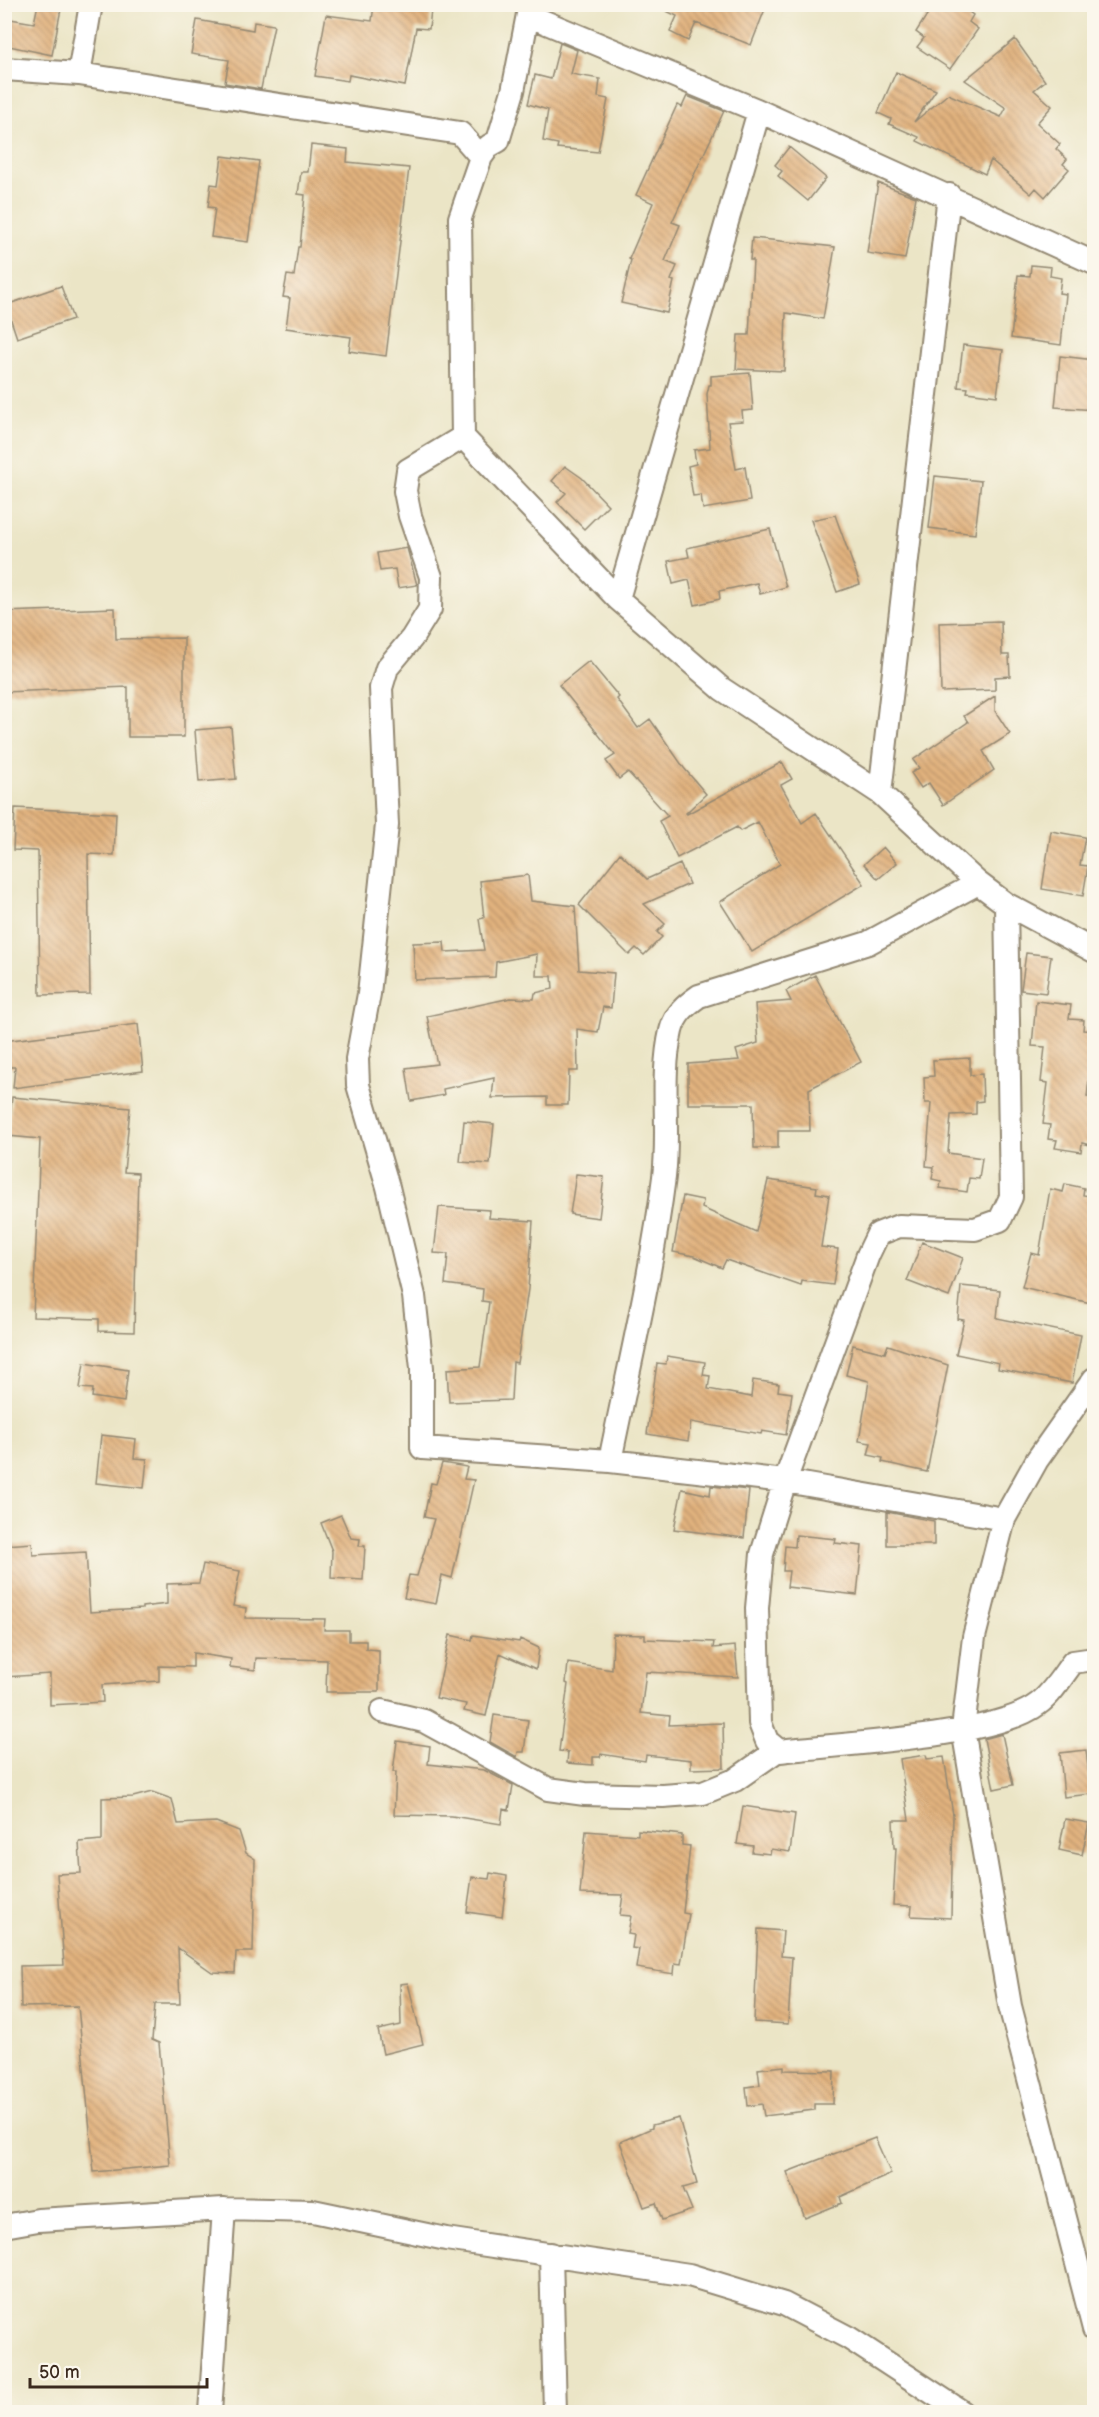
<svg xmlns="http://www.w3.org/2000/svg" width="1099" height="2417" font-family="'Balsamiq Sans',sans-serif">
  <style>
    .building { fill: url(#building-back-hatch) }
    .lines { fill: none; stroke-linecap: round; stroke-linejoin: round }
    .minor-casing { stroke: #938872; stroke-width: 26 }
    .minor { stroke: #fff; stroke-width: 22 }
  </style>
  <defs>
    <pattern id="building-back-hatch" width="6" height="6" patternUnits="userSpaceOnUse" patternTransform="scale(1.5)"><rect width="6" height="6" fill="#e1b27e"/><path d="M-1 5l2 2M0 0l6 6M5-1l2 2" fill="none" stroke="#b89167"/></pattern>
  </defs>
  <rect width="100%" height="100%" fill="#fbf7ec"/>
  <filter id="ink" filterUnits="userSpaceOnUse"><feTurbulence type="fractalNoise" baseFrequency=".0167" numOctaves="2"/><feDisplacementMap in="SourceGraphic" scale="12" xChannelSelector="R" yChannelSelector="G"/><feConvolveMatrix kernelMatrix="1 2 1 2 8 2 1 2 1" color-interpolation-filters="sRGB"/></filter>
  <filter id="wash" filterUnits="userSpaceOnUse"><feTurbulence type="fractalNoise" baseFrequency=".008" numOctaves="4" result="noise"/><feDisplacementMap in="SourceGraphic" scale="24" xChannelSelector="R" yChannelSelector="G"/><feGaussianBlur stdDeviation="1.35" result="paint"/><feColorMatrix in="noise" values="0 0 0 0 0 0 0 0 0 0 0 0 0 0 0 0 0 1.4 0 .05"/><feComposite in="paint" operator="in"/></filter>
  <g filter="url(#wash)">
    <rect width="100%" height="100%" fill="#ebe5c6"/>
    <g id="blocks">
      <!-- building -->
      <path class="building" d="M38 4H62L52 55 4 45V18L34 23Z
        M374 4 431 9 429 29 416 28 405 86 349 75 348 81 315 76 326 15 372 21Z
        M652 4H767L751 45 696 23 688 41 670 32 677 16Z
        M934 4H958L973 15 969 22 978 29 950 69 917 47 924 38 916 32Z
        M197 20 253 30 254 22 274 25 261 89 225 83 229 60 191 54Z
        M1015 39 1045 81 1034 90 1052 106 1037 123 1060 144 1056 149 1067 159 1063 164 1069 169 1045 197 1036 188 1031 194 991 160 985 174 917 141 919 137 889 124 891 119 878 113 896 72 936 90 914 122 948 94 1001 117 1006 108 965 80Z
        M560 43 577 50 571 74 600 79 598 97 608 99 598 152 557 148 558 144 543 141 548 110 528 104 535 75 551 79Z
        M687 96 724 111 672 222 680 225 665 261 677 266 671 280 674 281 667 313 621 303 631 260 629 259 653 203 636 195 677 105 682 107Z
        M311 145 348 149 347 162 409 168 386 356 349 351 351 337 286 328 290 298 283 297 287 275 294 276 298 247H300L305 195 298 194 301 172H308Z
        M789 147 826 178 808 201 778 176 782 171 775 165Z
        M222 156 259 161 248 242 211 237 215 208 208 207 211 184 218 185Z
        M878 183 916 197 905 259 867 253Z
        M752 238 835 247 823 319 786 313 784 371 736 369 738 335H749L753 260H750Z
        M1031 265 1051 267 1050 276 1061 278 1059 293 1066 294 1061 345 1011 338 1018 275 1030 276Z
        M61 286 73 319 17 338 6 305Z
        M963 345 1003 350 997 396 967 392 968 388 958 387Z
        M1060 356 1095 360V410L1055 407Z
        M750 373 753 410 742 411 743 421 728 422 736 469 745 467 750 501 703 509 701 495 693 496 688 466 696 464 694 450 710 448 707 394 709 385H711V376Z
        M565 466 582 478 608 505 584 529 557 502 566 493 552 481Z
        M935 476 981 481 975 534 929 528Z
        M835 515 860 584 837 592 811 520Z
        M770 529 786 587 760 594 757 583 719 591 720 599 695 605 689 580 673 584 668 561 689 557 687 548Z
        M407 548 417 585 398 588 395 569 380 571 377 553Z
        M115 608 116 639 184 638V737H128V687L4 692V612Z
        M1001 621 1002 655H1009L1010 676 995 677V690L941 692 939 623Z
        M589 661 619 697 617 699 638 728 650 719 684 768 706 794 686 813 687 814 782 762 792 779 781 785 802 823 816 813 864 884 752 952 720 902 780 864 758 822 740 831 737 827 677 858 659 821 668 816 628 772 619 779 606 761 615 755 559 685Z
        M995 696V711L1010 734 983 751 994 770 943 805 929 783 921 788 911 773 919 768 913 760 968 722 964 716Z
        M231 727 236 779 199 782 195 730Z
        M15 808 116 813 114 855 88 854 90 994 40 995 38 851 13 850Z
        M1051 831 1085 837 1080 865 1088 866 1083 896 1042 889Z
        M883 847 897 863 878 879 864 864Z
        M620 853 647 879 680 864 689 884 644 904 665 924 657 932 662 937 644 955 636 948 629 955 579 905Z
        M528 875 531 901 575 906 579 970 614 973 611 1008 603 1007 598 1032 577 1029 578 1071H569L568 1105H547V1097L492 1098 494 1078 443 1089 444 1095 411 1101 406 1068 437 1064 427 1016 511 998 534 999 535 993 553 989 552 976H536L537 954 496 962 495 977 415 980 413 943 444 942 445 952 484 950 479 919 484 918 480 881Z
        M1026 953 1051 956 1046 993 1021 990Z
        M815 975 861 1062 809 1089 810 1131H778V1148H754L753 1104H688V1064L739 1060 736 1050 758 1043 755 1004 791 1001 786 991Z
        M1036 1001 1071 1005 1069 1019 1084 1020 1083 1030 1095 1031V1061H1091L1087 1097 1095 1098V1110L1090 1145 1082 1143 1081 1152 1055 1148 1057 1140 1048 1139 1050 1125 1043 1124 1048 1083 1041 1082 1045 1047 1032 1046Z
        M138 1024 143 1071 13 1088 15 1067H4V1041Z
        M970 1058V1075L982 1074 983 1101 976 1102V1114L951 1115 948 1153 982 1158 979 1179 969 1178 967 1192 940 1188 941 1181 932 1179 934 1167 926 1166 931 1103H925L924 1077 934 1076 933 1060Z
        M12 1097 130 1108 124 1172 138 1173 134 1332 99 1331V1319L33 1317 40 1139 8 1136Z
        M464 1121 494 1124 490 1164 460 1162Z
        M576 1174 604 1177 599 1218 570 1214Z
        M768 1180 817 1187 816 1193 829 1195 821 1247 838 1249 833 1285 802 1281 801 1286 726 1260 722 1268 694 1256 673 1252 683 1196 703 1200 702 1208 756 1232Z
        M1065 1184 1084 1188 1083 1195 1095 1197V1232L1088 1272 1095 1274V1304L1022 1287 1031 1253 1039 1255 1050 1189 1063 1192Z
        M439 1207 490 1210 489 1218 533 1221 528 1289 517 1363 513 1362 511 1400 449 1402 447 1369 480 1367 489 1302 482 1301 483 1289 445 1284 448 1254 434 1253Z
        M922 1242 963 1258 949 1297 907 1281Z
        M961 1286 1000 1290 997 1318 1081 1335 1072 1383 998 1369 999 1363 956 1354 964 1320 958 1319Z
        M853 1345 885 1353 888 1345 948 1365 927 1472 882 1462 883 1458 868 1455 871 1443 859 1441 869 1381 846 1375Z
        M667 1356 705 1362 703 1375 710 1376 708 1389 751 1397 753 1380 779 1384 778 1391 792 1393 786 1435 762 1431 761 1434 691 1422 688 1441 647 1434 657 1363 666 1364Z
        M84 1363 128 1370 124 1402 92 1397 93 1389 80 1388Z
        M101 1435 136 1439 134 1458 147 1459 144 1488 96 1483Z
        M442 1463 467 1467 464 1479 474 1480 452 1578 442 1575 436 1604 404 1598 409 1575 417 1576 434 1519 424 1517 431 1483 436 1484Z
        M711 1486 749 1490 744 1538 674 1529 682 1489 710 1495Z
        M887 1512 934 1521V1545H887Z
        M341 1515 351 1538 360 1539 359 1546H365L363 1580 331 1578 332 1551 321 1523Z
        M796 1535 836 1539 835 1543 862 1546 857 1595 787 1587 789 1571H783L785 1546 795 1547Z
        M32 1543 33 1555 86 1552 90 1612 142 1609V1607L167 1604V1584L199 1583 203 1564 240 1571 233 1606 246 1608 245 1618 325 1619 324 1630H349V1641H366V1649L379 1650V1692H326L327 1660 256 1658 255 1670 230 1667 231 1659 193 1653V1667L159 1666V1681L102 1685 103 1702 50 1705V1674L4 1677 6 1545Z
        M613 1634 645 1635V1639L714 1642 713 1648 735 1646 738 1677 646 1672 641 1713 670 1716 669 1725 723 1723 724 1768 691 1769V1760L646 1755 645 1761 601 1754 600 1757H593V1765L567 1763 568 1752 559 1751 568 1684 566 1683 568 1663 612 1670Z
        M450 1635 472 1640 473 1635 519 1642 520 1639 539 1648 536 1669 500 1653 486 1716 464 1711 466 1704 436 1698Z
        M494 1715 528 1720 524 1752H518L517 1757 490 1742Z
        M1002 1734 1013 1785 994 1789 984 1739Z
        M397 1741 430 1746 428 1764 484 1770 513 1785 509 1810 503 1809 501 1824 452 1816 394 1815 396 1772H393Z
        M1086 1750 1091 1794 1064 1797 1060 1753Z
        M926 1755 927 1759 944 1757 953 1815 951 1918 911 1916 912 1906 893 1905 896 1848H894L893 1820H909L900 1759Z
        M152 1792 172 1799 178 1824 216 1822 239 1831 246 1853 255 1859 253 1952H236L235 1973 212 1972 178 1948 180 2004H155L152 2040 159 2043 170 2165 94 2172 78 2006 21 2007 20 1966 64 1965 57 1874 81 1873 79 1842 102 1840V1798L133 1797Z
        M743 1806 795 1814 790 1852 771 1849 770 1854 752 1852 753 1846 737 1844Z
        M1065 1819 1089 1823 1082 1855 1059 1850Z
        M638 1830 682 1835V1845L690 1846 683 1913 689 1914 681 1964 675 1963 674 1974 636 1968 639 1949 632 1948 634 1935 628 1934 631 1916 620 1915 623 1895 580 1894 586 1831 638 1835Z
        M490 1873 507 1876 502 1917 467 1912 472 1877 489 1879Z
        M758 1929 783 1931 781 1956 792 1957 788 2024 754 2022Z
        M408 1983 423 2044 383 2054 378 2030 401 2025 400 1984Z
        M784 2066V2070L834 2071 833 2104H814V2110L764 2116 762 2104 748 2106 746 2087 760 2085 758 2069Z
        M679 2118 697 2184 683 2188 692 2210 662 2220 656 2203 644 2207 620 2142 652 2128V2125Z
        M875 2138 891 2174 840 2197 842 2203 805 2218 787 2172Z"/>
    </g>
  </g>
  <g filter="url(#ink)">
    <use href="#blocks" fill-opacity="0" stroke="#938872" stroke-width="1.5"/>
    <g class="lines">
      <defs>
        <path id="minor" d="M530 16 759 111 1094 263
          M4 69 79 74 460 133 481 157 460 218 463 437 618 599 722 689 880 793 978 883 1006 904 1094 951
          M79 74 91 4
          M481 157 489 146 498 141 513 91 530 4
          M463 437 408 470 405 491 410 516 431 577 430 609 412 638 387 668 381 688 387 825 369 994 357 1059 358 1085 388 1187 414 1296 422 1368V1448L610 1461 785 1481 1004 1519
          M618 599 759 111
          M880 793 949 195
          M1006 904 1011 1197 1000 1220 975 1229 899 1226 878 1234 868 1255 785 1481 762 1554 757 1608 760 1723 767 1741 779 1751C838 1744 996 1737 1038 1704 1052 1694 1063 1675 1073 1662L1094 1659
          M1094 1379 1037 1460 1004 1519 974 1637 963 1729 1010 2006 1094 2329
          M610 1461C629 1366 652 1272 664 1177 670 1129 660 1078 671 1031 675 1014 686 1005 699 996L868 943 978 883
          M382 1711 424 1721 548 1789 585 1794 663 1796 703 1793 735 1780 778 1750
          M4 2226 38 2220 224 2209 313 2211 446 2239 689 2275 784 2304 849 2338 962 2412
          M551 2254 555 2412
          M210 2412 224 2209"/>
      </defs>
      <!-- minor casing -->
      <use href="#minor" class="minor-casing"/>
      <!-- minor -->
      <use href="#minor" class="minor"/>
    </g>
  </g>
  <!-- margin -->
  <rect width="1099" height="2417" fill="none" stroke="#fbf7ec" stroke-width="24"/>
  <!-- scale -->
  <path d="M30 2378v9h177v-9" fill="none" stroke="#3b2a1e" stroke-width="3"/>
  <text x="39" y="2378" font-size="18" fill="#3b2a1e" stroke="#fbf7ec" stroke-width="4.5" paint-order="stroke">50 m</text>
</svg>
